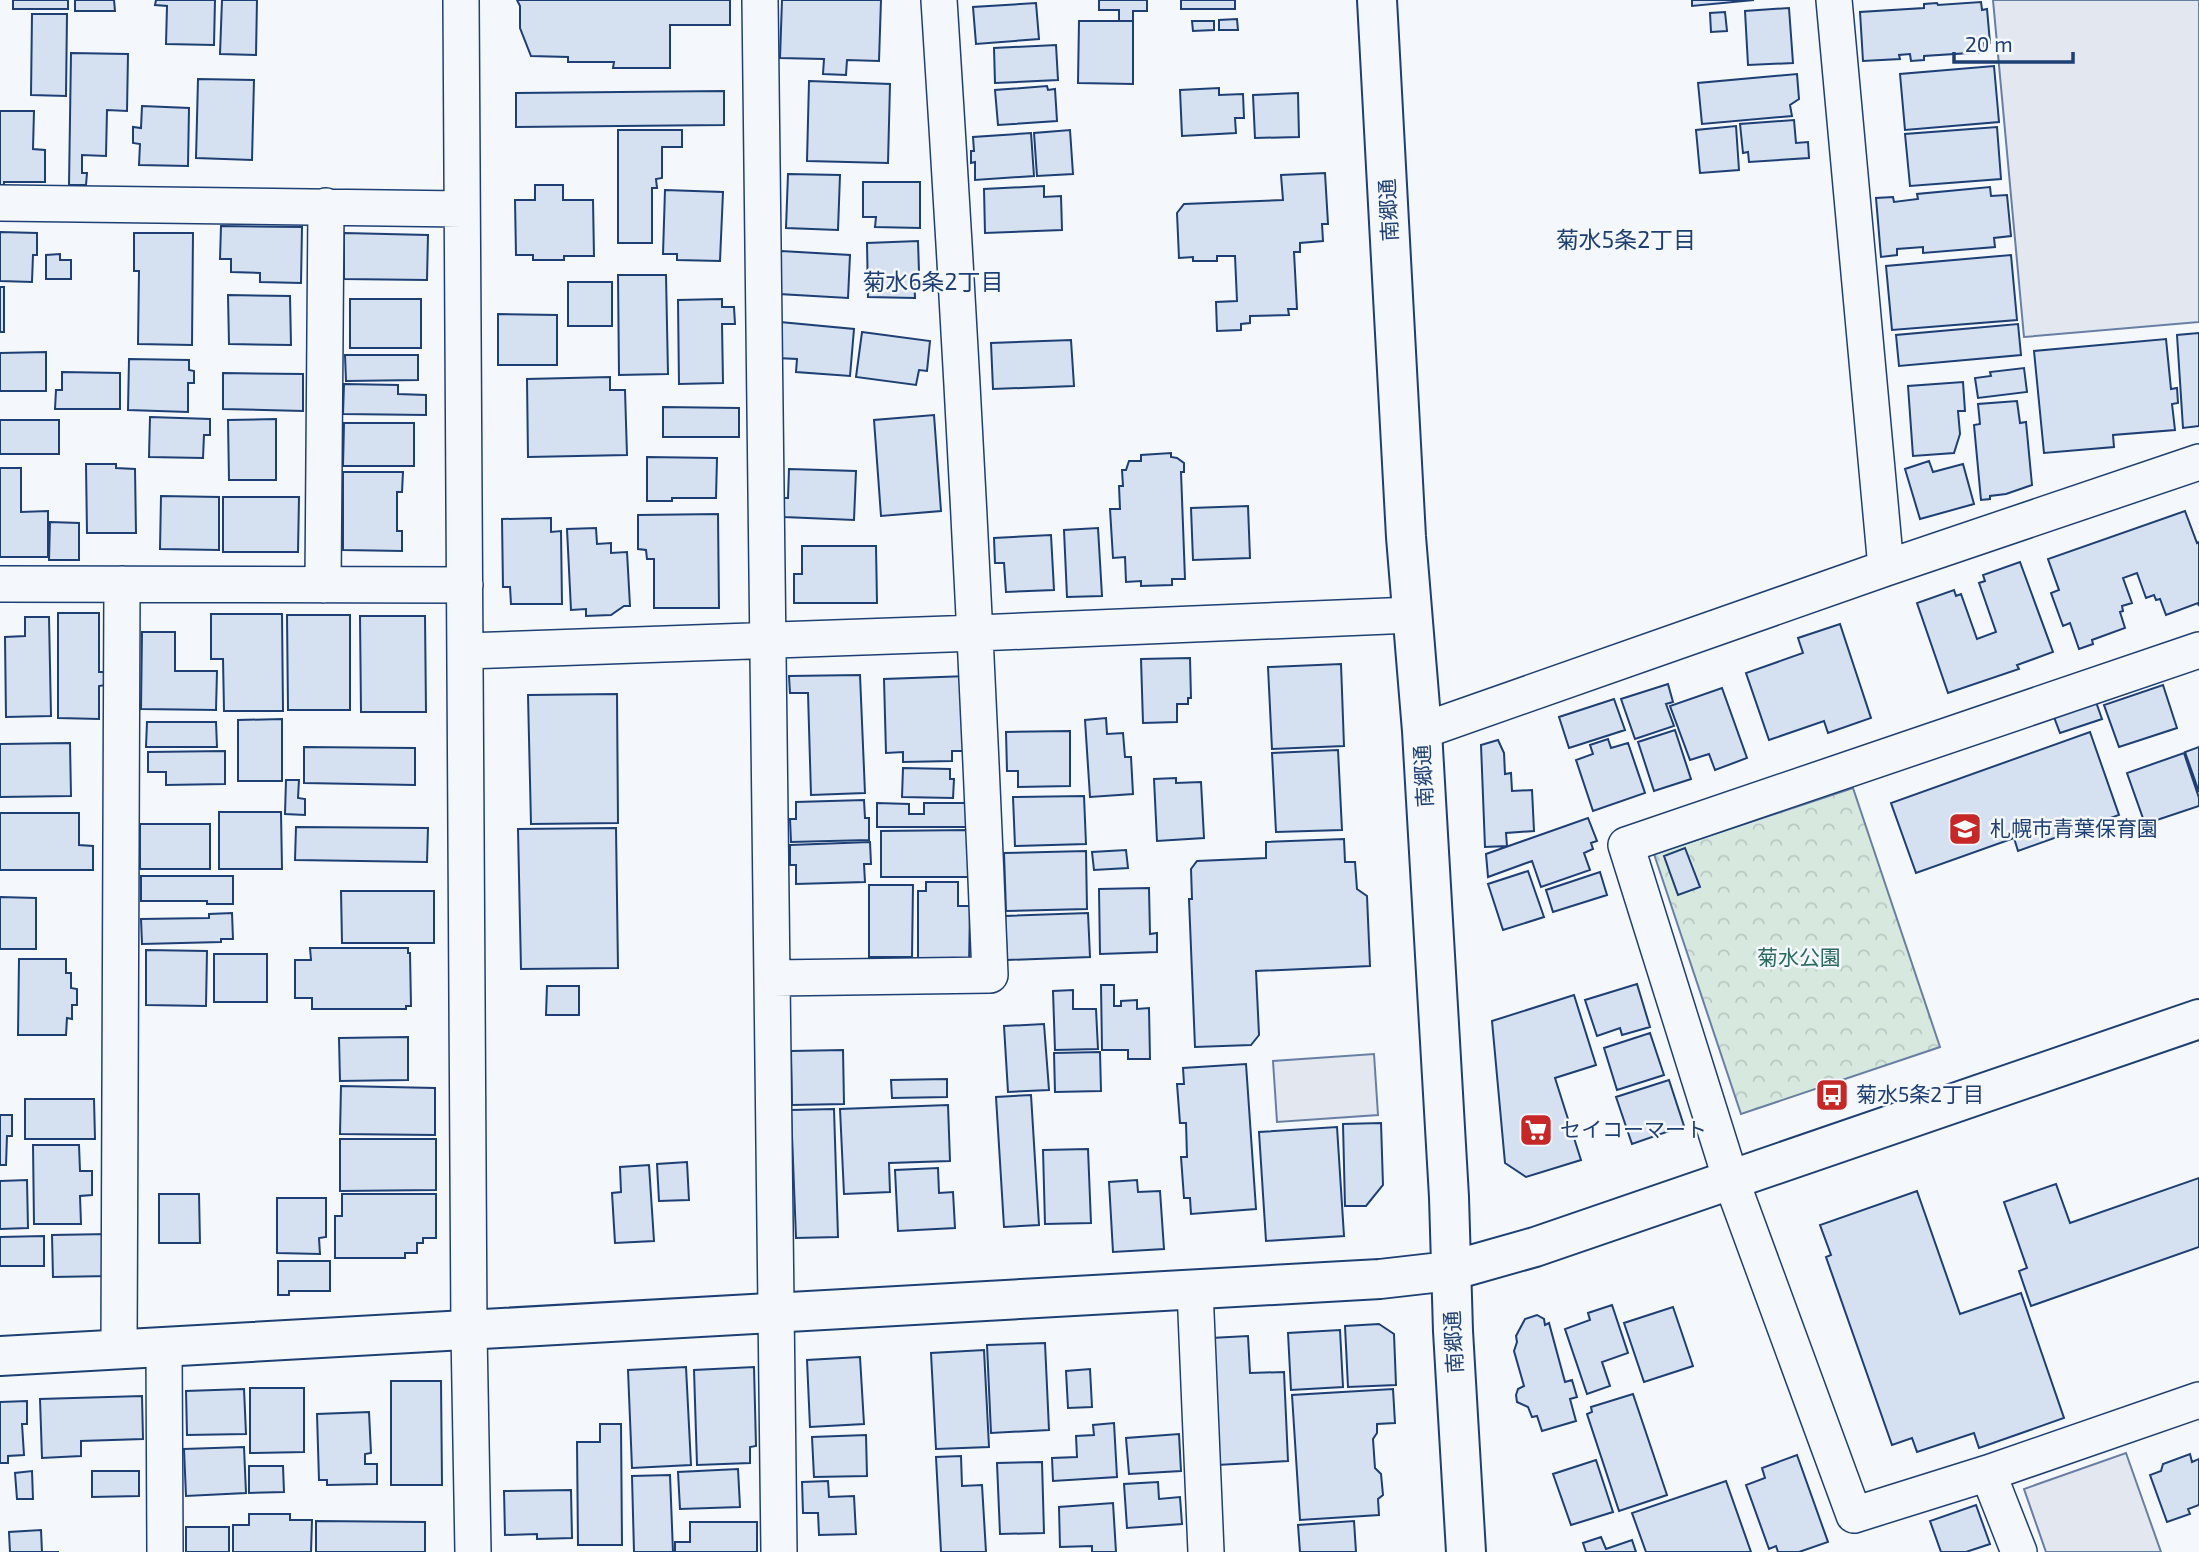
<svg xmlns="http://www.w3.org/2000/svg" width="2199" height="1552" font-family="'Exo 2','Noto Sans JP',sans-serif">
  <style>
    .park { fill: url(#park-crowns); stroke: #687fa3; stroke-width: 2 }
    .parking { fill: #e3e8f0; stroke: #687fa3; stroke-width: 2 }
    .building { fill: #d5e0f0; stroke: #1d3f73; stroke-width: 2 }
    .lines { fill: none; stroke-linecap: round; stroke-linejoin: round }
    .minor-casing { stroke: #1d3f73; stroke-width: 38 }
    .tertiary-casing { stroke: #1d3f73; stroke-width: 42 }
    .minor { stroke: #f4f7fb; stroke-width: 35 }
    .tertiary { stroke: #f4f7fb; stroke-width: 38 }
    .labels { text-anchor: middle; stroke-width: 5; stroke-linejoin: round; paint-order: stroke }
    .street-label { font-size: 21px; fill: #1d3f73; stroke: #f4f7fb }
    .poi-label { font-size: 21px; fill: #1d3f73; stroke: #f4f7fb; text-anchor: start }
    .park-label { font-size: 21px; fill: #2c6c60; stroke: #f4f7fb }
    .neighbourhood-label { font-size: 23px; fill: #1d3f73; stroke: #f4f7fb }
  </style>
  <defs>
    <pattern id="park-crowns" width="20" height="18" patternUnits="userSpaceOnUse" patternTransform="scale(1.75)"><rect width="20" height="18" fill="#d7e8df"/><path d="M2 6a3 3 0 1 1 6 0M12 15a3 3 0 1 1 6 0" fill="none" stroke="#b8c8c3"/></pattern>
  </defs>
  <rect width="100%" height="100%" fill="#f4f7fb"/>
  <!-- park -->
  <path class="park" d="M1853 788 1940 1047 1741 1114 1654 854Z"/>
  <!-- parking -->
  <path class="parking" d="M1993 0H2199V322L2024 337Z
    M1374 1054 1378 1115 1277 1122 1273 1061Z
    M2126 1453 2161 1552H2046L2024 1489Z"/>
  <!-- building -->
  <path class="building" d="M13 0H68V9H13Z
    M75 0H114L115 11H75Z
    M156 0H215L214 45 166 44 167 6 155 5Z
    M222 0H257L256 55 220 54Z
    M517 0H730V25H670V68H613L614 62H568V57L531 56 520 28V6Z
    M782 0H881L879 61 847 60 846 75 823 74 824 59 780 58Z
    M1099 0H1147V11H1133V21H1119V10H1099Z
    M1181 0H1235V9H1181Z
    M1692 0H1754L1692 6Z
    M1981 2 1982 10 1987 9 1990 43H1984L1985 52 1924 56V60L1911 61 1910 54 1899 55 1900 59 1863 61 1860 12 1924 8V4L1937 3 1938 5Z
    M1036 3 1039 39 976 44 973 7Z
    M1789 8 1793 63 1748 65 1745 11Z
    M1725 12 1727 31 1711 32 1710 13Z
    M32 14H67L66 96 31 95Z
    M1237 19 1238 30H1219V20Z
    M1079 21H1133V84L1078 83Z
    M1192 21H1214V30L1193 31Z
    M1056 45 1058 80 995 83 994 48Z
    M71 53 128 54 127 111 107 110 106 156 82 155V173H87L86 185H69Z
    M1994 66 1999 122 1905 130 1900 74Z
    M1797 74 1799 99 1790 105 1792 116 1702 124 1698 83Z
    M198 79 254 80 252 160 196 158Z
    M809 81 890 84 888 163 807 161Z
    M1047 86 1048 90 1055 89 1057 121 998 125 995 90Z
    M1219 88V95L1243 94 1244 118H1235L1236 133 1182 136 1180 90Z
    M724 91V125L516 127V93Z
    M1298 93 1299 137 1255 138 1253 95Z
    M142 106 189 108 188 166 139 165 140 144 133 143V127L141 128Z
    M0 111H34L33 149 45 150V182H4V185H0Z
    M1794 120 1796 143 1808 142 1809 158 1749 162 1748 152 1743 153 1740 124Z
    M1736 126 1739 170 1700 173 1696 130Z
    M1997 127 2001 179 1910 186 1905 134Z
    M618 130H682V147H662V178L656 179 657 188H652V243H618Z
    M1070 130 1073 174 1037 176 1034 133Z
    M1031 133 1034 176 975 180V162L971 163V151H974L973 137Z
    M1325 173 1328 224H1322L1323 241 1300 243V252H1294L1297 309H1288L1289 315 1250 316V323L1241 324V330L1217 331 1216 302 1237 301 1235 256H1217V261H1193V257L1179 258 1177 213 1184 204 1283 200 1281 175Z
    M788 174 840 175 838 230 786 228Z
    M863 182H920V228L875 227 876 217H863Z
    M535 185H563V200H593L594 256H564V260H533V255H516L515 200H535Z
    M1044 186V197L1061 196 1062 230 985 233 984 189Z
    M1990 187 1991 196 2007 195 2011 236 1994 238 1995 247 1923 253V247L1897 249V255L1881 257 1876 198 1893 197 1894 202 1918 199 1917 194Z
    M665 190 723 192 720 261 677 260V254H663Z
    M221 226 302 227 301 283 260 282V273L231 272V259H220Z
    M0 232 37 233V255H33L32 282 0 281Z
    M134 233H193L192 345 138 344 139 271H134Z
    M344 233 428 235 427 280 344 279Z
    M918 241 919 272H914L915 298 868 297 867 243Z
    M781 251 850 255 848 298 779 294Z
    M60 254V260H71V279H46V255Z
    M2011 255 2017 320 1892 330 1886 266Z
    M618 275H666L668 374 619 375Z
    M568 282H612V326H568Z
    M0 287H4V332H0Z
    M228 295 290 296 291 345 229 344Z
    M350 299H421V348H350Z
    M722 299V307H734L735 324H722L723 383 679 384 678 300Z
    M498 314 557 315V365H498Z
    M780 322 854 329 850 376 796 372 797 359 777 358Z
    M2018 324 2021 355 1899 366 1896 335Z
    M862 332 930 341 927 371 919 370 916 385 856 377Z
    M2199 333V426L2183 428 2177 335Z
    M2166 339 2171 389 2177 388 2178 403 2172 404 2175 430 2113 435 2114 447 2044 453 2034 351Z
    M1071 340 1074 386 993 389 991 343Z
    M46 352V391H0V353Z
    M345 355H418V380L346 381Z
    M129 359 189 360V370L194 371V383H188V412L128 410Z
    M2024 368 2027 392 1978 398 1975 378 1991 376 1990 372Z
    M62 372 120 373V409H55L56 390H62Z
    M223 373 303 374V411L223 409Z
    M610 377V390H625L627 455 528 457 527 379Z
    M1963 382 1965 411H1958L1960 434 1954 453 1913 456 1908 386Z
    M344 384 398 385V394L426 395V415L343 414Z
    M2017 401 2020 423 2026 422 2032 485 2006 494 1990 496V499L1981 500 1974 425 1980 424 1978 404Z
    M663 407 739 408V437H663Z
    M934 415 941 511 881 516 874 420Z
    M150 417 210 419V435H204L203 458 149 457Z
    M276 419V480H229L228 420Z
    M0 420H59V454H0Z
    M344 423H414V466H343Z
    M1171 453V457L1177 458 1184 463V472H1181L1185 579H1172V585L1141 586V581L1126 582 1125 557 1113 558 1110 509H1120L1119 486H1123L1122 470H1126L1129 461H1141V455Z
    M647 457 717 458 716 498H672V501H647Z
    M1929 461 1933 472 1963 464 1974 504 1920 519 1905 469Z
    M86 464H116V468L135 469 136 533H87Z
    M0 468H21V512L48 511V557H0Z
    M789 469 856 471 854 520 784 517V498H788Z
    M343 472H403L402 492H397V531H402V551L343 550Z
    M161 496 219 497V550L160 549Z
    M223 497H299L298 552H223Z
    M1248 506 1250 558 1193 560 1191 508Z
    M2185 511 2197 543 2199 542V606L2198 603 2166 615 2160 599 2156 600 2154 595 2146 598 2137 573 2123 578 2132 603 2122 606 2123 611 2120 612 2125 628 2092 640 2093 644 2079 649 2070 623 2063 626 2051 593 2059 590 2048 559Z
    M718 514 719 608H654V559H647L646 550 638 549V515Z
    M551 518V532L561 531 562 604H511L510 587H503L502 519Z
    M50 522 79 523V560H49Z
    M596 528 597 544 611 543V553L627 552 630 606H624L611 615 586 616V609L571 610 567 529Z
    M1098 528 1102 596 1067 597 1064 530Z
    M1051 535 1054 590 1006 592 1004 563H995L994 538Z
    M802 546H876L877 603H794V574H802Z
    M2020 562 2053 652 2017 665 2019 669 1948 693 1917 603 1954 590 1956 596 1961 594 1977 639 1996 632 1979 583 1985 581 1983 575Z
    M58 613H99V672H106V685L99 686V719L58 718Z
    M211 614H282L283 711H224L223 659H211Z
    M287 615H350V710H288Z
    M360 616H425L426 712H361Z
    M25 617H49L51 716 6 717 5 637 25 636Z
    M1840 624 1871 718 1828 733 1824 721 1769 740 1746 673 1803 653 1798 638Z
    M142 632H175V671H217L216 710 141 709Z
    M1190 658 1191 698H1188V704H1177V722L1143 723 1141 659Z
    M1341 664 1344 746 1272 749 1268 667Z
    M860 675 865 793 811 795 808 693H790L789 676Z
    M968 676 970 751H952V761L903 762V752L886 753 884 679Z
    M1668 684 1673 702 1666 704 1674 726 1635 739 1621 699Z
    M2163 685 2177 728 2119 747 2104 705Z
    M1722 688 1747 758 1715 770 1709 754 1690 760 1670 706Z
    M617 694 618 823 531 824 528 695Z
    M1614 699 1625 730 1569 748 1559 717Z
    M2096 702 2102 719 2060 733 2054 717Z
    M1106 718 1107 734 1123 733 1125 757H1131L1133 794 1090 797 1085 720Z
    M282 719V781H238V720Z
    M147 722H216L217 747H146Z
    M1675 730 1691 779 1654 791 1638 742Z
    M1070 731V786L1018 787V771H1007L1006 732Z
    M2090 732 2119 815 2018 851 2014 838 1916 873 1891 803Z
    M1608 739 1611 748 1628 743 1645 793 1593 811 1576 760 1593 754 1590 745Z
    M1498 740 1504 753 1505 774 1511 773 1512 791 1532 790 1534 831 1506 833 1507 846 1485 847 1481 745Z
    M70 743 71 796 0 797V744Z
    M304 747 415 748V785L304 783Z
    M2199 747V792L2185 752Z
    M1338 750 1342 830 1276 832 1272 753Z
    M225 751V784L166 785V772H148V752Z
    M2184 753 2199 798V806L2145 824 2127 773Z
    M903 768 950 769V779H954L953 798 902 797Z
    M1176 778V783L1201 782 1204 838 1157 841 1154 779Z
    M286 780H299L298 798 305 799V815L285 814Z
    M1084 796 1086 844 1015 846 1013 797Z
    M864 800 865 818H869V840L791 842 790 819H796V802Z
    M877 803 909 804V814H924V803H967V827H877Z
    M219 812H281L282 869H219Z
    M0 813H79V845L93 846V870H0Z
    M1588 818 1597 841 1591 843 1593 849 1584 853 1590 870 1541 887 1532 861 1488 877 1486 854Z
    M140 824H210V869H140Z
    M296 827 428 828 427 862 295 860Z
    M616 828 618 968 521 969 518 829Z
    M969 830 970 877H881V831Z
    M1344 839 1345 862H1355L1357 889 1367 896 1370 966 1256 971 1259 1035 1251 1045 1195 1047 1189 899H1192L1191 869 1197 861 1266 858V842Z
    M870 842 871 864H864L865 882 796 884V865H790V845Z
    M1685 848 1700 887 1678 895 1664 856Z
    M1126 850 1128 868 1094 870 1092 852Z
    M1086 851 1087 909 1006 911 1004 853Z
    M1528 871 1544 917 1503 930 1488 884Z
    M1600 872 1607 895 1553 912 1546 890Z
    M141 876H233V904H207V901H141Z
    M926 882H958V906H970L969 967H918V891H926Z
    M869 885H913L912 957H869Z
    M1149 888 1150 934 1157 933V952L1100 954 1099 889Z
    M341 891H434V943H342Z
    M0 897 36 898V949H0Z
    M232 913 233 939H221V942L142 944 141 919 209 918V914Z
    M1088 913 1090 957 1007 960 1005 916Z
    M310 948H408V953H410L411 1006H406V1009H312V998H295V960H311Z
    M146 950 207 951 206 1006 146 1005Z
    M214 954H267V1002H214Z
    M19 959H66V973H71V988L77 989V1005H72V1019L67 1018 66 1035H18Z
    M1637 984 1650 1027 1622 1035 1620 1028 1597 1036 1585 1000Z
    M1101 985H1114V1006H1121V1001L1137 1000V1009L1149 1008 1150 1059H1128V1050H1102Z
    M547 986H579V1015H546Z
    M1073 990V1009H1096L1098 1049 1055 1050 1053 991Z
    M1574 995 1596 1065 1555 1078 1581 1160 1526 1177 1505 1163 1492 1021Z
    M1044 1024 1049 1090 1008 1092 1004 1026Z
    M1650 1033 1664 1075 1617 1090 1604 1048Z
    M408 1037V1080L340 1081 339 1038Z
    M843 1050 844 1104 792 1105 791 1051Z
    M1100 1052 1101 1091 1055 1092 1054 1053Z
    M1246 1064 1256 1209 1191 1214 1190 1198H1184L1181 1157H1187L1186 1123H1180L1177 1084H1184L1183 1068Z
    M947 1079V1097L892 1098 891 1080Z
    M1669 1080 1684 1126 1632 1144 1616 1097Z
    M341 1086 435 1088V1135L340 1134Z
    M1031 1095 1039 1225 1004 1227 996 1097Z
    M25 1099H94L95 1139H25Z
    M948 1105 950 1161 889 1163 890 1192 844 1194 840 1109Z
    M834 1109 838 1237 796 1238 791 1110Z
    M0 1115H12V1136H7L6 1165H0Z
    M1381 1123 1383 1185 1366 1206H1345L1343 1124Z
    M1337 1127 1344 1236 1266 1241 1259 1132Z
    M340 1139H436V1190L340 1191Z
    M33 1145H79L80 1171H92V1195L80 1196 81 1224H34Z
    M1088 1149 1091 1223 1045 1224 1043 1150Z
    M687 1162 689 1200 659 1201 657 1164Z
    M649 1165 654 1241 615 1243 612 1193 621 1192 620 1167Z
    M938 1168 939 1193 953 1192 955 1228 898 1231 895 1170Z
    M2199 1178V1247L2031 1306 2019 1271 2027 1268 2004 1202 2056 1184 2070 1223Z
    M27 1180 28 1228 0 1229V1181Z
    M1137 1180 1138 1192 1160 1191 1164 1249 1113 1252 1109 1182Z
    M1917 1191 1960 1314 2021 1293 2064 1418 1979 1448 1974 1433 1917 1452 1912 1438 1892 1445 1826 1257 1831 1255 1820 1225Z
    M159 1194H199L200 1243H159Z
    M342 1194H436V1238H423V1243H417V1253H405V1258H335V1216H342Z
    M277 1198H326V1237L319 1238 320 1254 277 1253Z
    M109 1234V1276L53 1277 52 1235Z
    M44 1236V1266H0V1237Z
    M278 1261H330V1291H289V1295H278Z
    M1612 1305 1628 1353 1602 1362 1610 1386 1587 1394 1565 1329 1590 1320 1588 1313Z
    M1673 1307 1693 1366 1644 1382 1624 1323Z
    M1537 1315 1544 1319 1545 1325 1549 1323 1565 1382 1572 1380 1577 1397 1570 1399 1576 1421 1542 1431 1537 1416 1532 1417 1528 1407 1517 1402 1516 1395 1518 1389 1524 1386 1514 1351 1517 1342 1516 1336 1525 1319Z
    M1379 1324 1394 1334 1396 1385 1348 1387 1345 1326Z
    M1340 1330 1343 1387 1291 1390 1288 1333Z
    M1248 1336 1250 1373 1284 1372 1288 1461 1217 1465 1211 1338Z
    M1045 1343 1049 1430 991 1433 987 1345Z
    M984 1350 989 1447 936 1449 931 1353Z
    M860 1357 864 1424 810 1427 807 1360Z
    M686 1367 691 1465 632 1468 628 1370Z
    M754 1367 756 1446 750 1447V1463L697 1465 694 1370Z
    M1090 1369 1092 1407 1068 1408 1066 1371Z
    M391 1381H441L442 1485H391Z
    M250 1388H304V1452L250 1453Z
    M244 1389 246 1434 187 1435 186 1391Z
    M1393 1389 1395 1423 1377 1424V1433L1373 1439 1375 1468 1381 1474 1383 1495 1378 1499 1379 1515 1300 1520 1292 1395Z
    M1633 1394 1667 1495 1619 1511 1587 1414 1592 1412 1591 1407Z
    M142 1396 143 1439 81 1441V1456L42 1458 40 1399Z
    M27 1401V1424H22L24 1455 8 1456V1463H0V1402Z
    M369 1412 371 1453 365 1454V1464H377V1484L327 1485V1480H319L317 1414Z
    M1114 1423 1117 1477 1053 1481 1052 1458 1077 1457 1076 1436 1094 1435 1093 1425Z
    M600 1424H621L622 1545H578L577 1442H600Z
    M1179 1434 1181 1471 1129 1474 1126 1438Z
    M866 1435 867 1476 814 1477 812 1437Z
    M244 1447 246 1493 186 1496 184 1449Z
    M2190 1454 2192 1462 2199 1459V1505L2188 1509 2190 1514 2167 1522 2150 1475 2161 1471 2163 1464Z
    M1797 1455 1828 1542 1799 1552H1778L1776 1546 1769 1549 1746 1485 1765 1478 1762 1468Z
    M961 1456 962 1486 982 1485 986 1552H941L936 1457Z
    M1596 1460 1613 1512 1571 1525 1553 1474Z
    M1042 1462 1044 1533 1000 1534 997 1463Z
    M249 1466H283L284 1492 249 1493Z
    M738 1469 740 1507 680 1509 678 1472Z
    M32 1471 33 1499H17L15 1473Z
    M92 1471H139V1496L92 1497Z
    M670 1475 673 1552H634L632 1476Z
    M828 1481 829 1497 854 1496 856 1534 819 1535 818 1513H803L802 1482Z
    M1726 1481 1751 1552H1646L1632 1513Z
    M1158 1482 1159 1499 1180 1497 1182 1524 1127 1528 1124 1484Z
    M571 1490 572 1538 537 1539V1534L505 1535 504 1491Z
    M1113 1503 1116 1552H1092V1546L1060 1547 1059 1507Z
    M1976 1505 1990 1544 1966 1552H1941L1930 1521Z
    M249 1514H290V1520H312L311 1552H233V1525H249Z
    M316 1521 425 1522V1552H316Z
    M1354 1521 1356 1552H1300L1298 1525Z
    M690 1522H757V1552H675V1542H690Z
    M186 1527H229V1552H186Z
    M41 1530 42 1552H59H10L9 1532Z
    M1601 1537 1606 1549 1632 1540 1636 1552H1586L1583 1543Z"/>
  <g class="lines">
    <defs>
      <path id="minor" d="M461 0 469 1332 473 1552
        M760 0 779 1552
        M1834 0 1886 568
        M0 203 462 209
        M0 584 465 585
        M323 585 326 206
        M2199 650 1626 845 1731 1180 1854 1515 1988 1473 2199 1400
        M465 651 977 633 1412 615
        M1422 731 1886 568 2199 462
        M773 978 990 975C977 650 960 325 939 0
        M1195 1289 1206 1552
        M164 1347 165 1552
        M119 1350 122 584
        M1988 1473 2019 1552"/>
      <path id="tertiary" d="M1377 0 1406 537 1422 731 1449 1197 1453 1331 1466 1552
        M0 1356 1380 1279 1450 1271 1535 1247 2199 1019"/>
    </defs>
    <!-- minor casing -->
    <use href="#minor" class="minor-casing"/>
    <!-- tertiary casing -->
    <use href="#tertiary" class="tertiary-casing"/>
    <!-- minor -->
    <use href="#minor" class="minor"/>
    <!-- tertiary -->
    <use href="#tertiary" class="tertiary"/>
  </g>
  <!-- icons -->
  <defs>
    <symbol id="school-square" viewBox="-11 -11 22 22"><rect x="-9" y="-9" width="18" height="18" rx="4" fill="#c62828" stroke="#f4f7fb"/><path d="M0-5L7-2L0 1L-7-2ZM-4 1L0 2.5L4 1V4Q0 6-4 4Z" fill="#fff"/></symbol>
    <symbol id="bus-square" viewBox="-11 -11 22 22"><rect x="-9" y="-9" width="18" height="18" rx="4" fill="#c62828" stroke="#f4f7fb"/><path d="M-5-6H5V4H4V6H2V4H-2V6H-4V4H-5ZM-3.5-4V0h7V-4ZM-3.5 1.2v1.5H-2V1.2ZM2 1.2v1.5H3.5V1.2Z" fill="#fff"/></symbol>
    <symbol id="supermarket-square" viewBox="-11 -11 22 22"><rect x="-9" y="-9" width="18" height="18" rx="4" fill="#c62828" stroke="#f4f7fb"/><path d="M-6-5.5h2.5l.6 2H6L4.5 2H-2.5L-4.4-4H-6ZM-1.5 3.2a1.3 1.3 0 1 0 .1 0ZM3 3.2a1.3 1.3 0 1 0 .1 0Z" fill="#fff"/></symbol>
  </defs>
  <g fill-rule="evenodd">
    <use href="#school-square" x="1946" y="810" width="38" height="38"/>
    <use href="#bus-square" x="1813" y="1076" width="38" height="38"/>
    <use href="#supermarket-square" x="1517" y="1111" width="38" height="38"/>
  </g>
  <g class="labels">
    <!-- street labels -->
    <g class="street-label">
      <text transform="translate(1389 210) rotate(-93)" y="7">南郷通</text>
      <text transform="translate(1424 776) rotate(-93)" y="7">南郷通</text>
      <text transform="translate(1454 1342) rotate(-93)" y="7">南郷通</text>
    </g>
    <!-- poi labels -->
    <g class="poi-label">
      <text x="1990" y="836">札幌市青葉保育園</text>
      <text x="1856" y="1102">菊水5条2丁目</text>
      <text x="1560" y="1137">セイコーマート</text>
    </g>
    <!-- park labels -->
    <g class="park-label">
      <text x="1799" y="965">菊水公園</text>
    </g>
    <!-- neighbourhood labels -->
    <g class="neighbourhood-label">
      <text x="1626" y="248">菊水5条2丁目</text>
      <text x="933" y="290">菊水6条2丁目</text>
    </g>
  </g>
  <!-- scale -->
  <path d="M1954 52v10h119v-10" fill="none" stroke="#1d3f73" stroke-width="3.5"/>
  <text x="1965" y="52" font-size="21" fill="#1d3f73" stroke="#f4f7fb" stroke-width="5" paint-order="stroke">20 m</text>
</svg>
